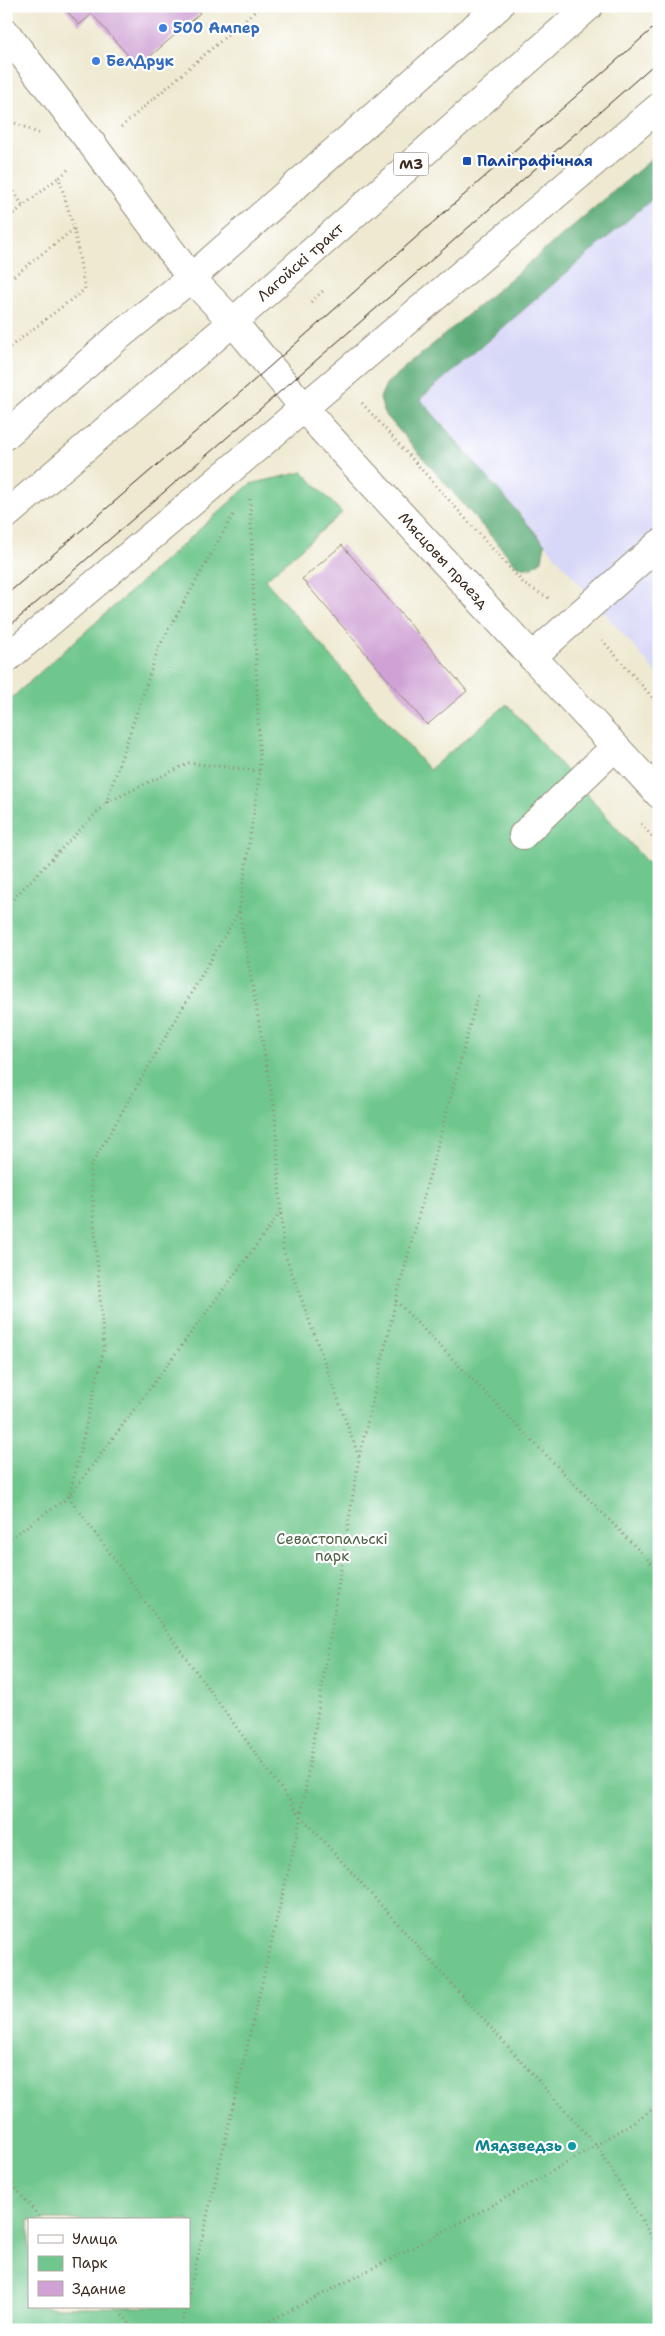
<svg xmlns="http://www.w3.org/2000/svg" width="665" height="2336" font-family="'Shantell Sans',sans-serif">
  <style>
    .built { fill: #d7d7f8 }
    .green { fill: #70c78d; stroke: #567856; fill-rule: evenodd }
    .forest { fill: #5cac78; stroke: #4c6b4b }
    .building { fill: #cfa1d4 }
    .lines { fill: none; stroke-linecap: round; stroke-linejoin: round }
    .minor-casing { stroke: #948a77; stroke-width: 30 }
    .major-casing { stroke: #948a77; stroke-width: 30 }
    .path { stroke: #948a77; stroke-width: 3; stroke-dasharray: 1 4; stroke-linecap: butt }
    .minor { stroke: #fff; stroke-width: 28 }
    .major { stroke: #fff; stroke-width: 28 }
    .tram { stroke: #3b2a1e; stroke-width: 1 }
    .shop-dot { fill: #3f7fe0; stroke: #fff; stroke-width: 2 }
    .transit-dot { fill: #1a4fb4; stroke: #fff; stroke-width: 2 }
    .culture-dot { fill: #0f9aa8; stroke: #fff; stroke-width: 2 }
    .labels { text-anchor: middle; stroke-width: 4.5; stroke-linejoin: round; paint-order: stroke }
    .shield { fill: #fff; stroke: #766a62; stroke-width: 1 }
    .shield-label { font-size: 14px; font-weight: bold; fill: #3b2a1e }
    .shop-label { font-size: 15px; font-weight: bold; fill: #366cbe; stroke: #fff; text-anchor: start }
    .transit-label { font-size: 15px; font-weight: bold; fill: #164399; stroke: #fff; text-anchor: start }
    .street-label { font-size: 15px; fill: #3b2a1e; stroke: #fff }
    .park-label { font-size: 15px; fill: #4e6145; stroke: #fff }
    .culture-label { font-size: 15px; font-weight: bold; fill: #0d838f; stroke: #fff; text-anchor: end }
  </style>
  <rect width="100%" height="100%" fill="#fff"/>
  <filter id="ink" filterUnits="userSpaceOnUse"><feTurbulence type="fractalNoise" baseFrequency=".02" numOctaves="2"/><feDisplacementMap in="SourceGraphic" scale="10" xChannelSelector="R" yChannelSelector="G"/><feConvolveMatrix kernelMatrix="1 2 1 2 8 2 1 2 1" color-interpolation-filters="sRGB"/></filter>
  <filter id="wash" filterUnits="userSpaceOnUse"><feTurbulence type="fractalNoise" baseFrequency=".0096" numOctaves="4" result="noise"/><feDisplacementMap in="SourceGraphic" scale="20" xChannelSelector="R" yChannelSelector="G"/><feGaussianBlur stdDeviation="1.12" result="paint"/><feColorMatrix in="noise" values="0 0 0 0 0 0 0 0 0 0 0 0 0 0 0 0 0 1.4 0 .05"/><feComposite in="paint" operator="in"/></filter>
  <g filter="url(#wash)">
    <rect width="100%" height="100%" fill="#eee9d0"/>
    <!-- built -->
    <path class="built" d="M659 193V676L420 399Z"/>
    <!-- green -->
    <path class="green" d="M303 472 342 513 265 580 429 770 507 704 659 876V2330H6V703L250 484ZM29 2220H189V2307H29Z"/>
    <!-- forest -->
    <path class="forest" d="M659 153V193L420 399 545 544 542 560 531 568 517 566 384 413 380 398 386 384Z"/>
    <g id="blocks">
      <!-- building -->
      <path class="building" d="M63 6H194L200 13 138 67 92 14 79 25Z
        M342 545 467 691 427 725 302 579Z"/>
    </g>
  </g>
  <g filter="url(#ink)">
    <use href="#blocks" fill-opacity="0" stroke="#948a77" stroke-width="1"/>
    <g class="lines">
      <defs>
        <g id="minor">
          <path d="M6 33 95 148 191 278"/>
          <path id="s1" d="M233 322 321 428 659 794"/>
          <path d="M532 657 659 544"/>
          <path d="M6 659C225 476 441 291 659 107"/>
          <path d="M523 835 615 747"/>
        </g>
        <g id="major">
          <path d="M191 278 233 322"/>
          <path d="M6 435 119 336 191 278 499 6"/>
          <path id="s2" d="M6 515 233 322 589 6"/>
        </g>
      </defs>
      <!-- minor casing -->
      <use href="#minor" class="minor-casing"/>
      <!-- major casing -->
      <use href="#major" class="major-casing"/>
      <!-- path -->
      <path class="path" d="M6 119 40 134
        M121 127 261 6
        M6 179 23 206
        M6 220 58 178
        M6 282 74 229
        M311 302 324 290
        M6 350 85 289 74 229 59 178 69 169
        M362 403 525 585 549 598
        M250 499 260 771 239 911 275 1112 283 1249 359 1457
        M602 640 659 705
        M6 698 13 692
        M106 803 159 647 233 515
        M641 824 659 844
        M6 906 106 803 189 763 260 771
        M239 911 90 1167 104 1349 69 1497 301 1816 597 2146 659 2249
        M396 1301 659 1571
        M6 1541 69 1497 281 1212
        M6 2177 42 2220
        M189 2294 301 1816 359 1458 396 1300 478 995
        M116 2307 135 2330
        M181 2330 186 2307
        M252 2330C390 2259 530 2191 659 2105"/>
      <!-- minor -->
      <use href="#minor" class="minor"/>
      <!-- major -->
      <use href="#major" class="major"/>
      <!-- tram -->
      <path class="tram" d="M6 595 200 428 659 23
        M6 629 395 292 659 60"/>
    </g>
  </g>
  <!-- markers -->
  <g class="shop-dot">
    <circle cx="163" cy="28" r="5"/>
    <circle cx="96" cy="61" r="5"/>
  </g>
  <rect class="transit-dot" x="462" y="156" width="10" height="10" rx="2.5"/>
  <circle class="culture-dot" cx="572" cy="2146" r="5"/>
  <g class="labels">
    <!-- shield labels -->
    <rect class="shield" x="393.5" y="152.5" width="35" height="23" rx="4"/>
    <g class="shield-label">
      <text x="411" y="169">М3</text>
    </g>
    <!-- shop labels -->
    <g class="shop-label">
      <text x="173" y="33">500 Ампер</text>
      <text x="106" y="66">БелДрук</text>
    </g>
    <!-- transit labels -->
    <g class="transit-label">
      <text x="477" y="166">Паліграфічная</text>
    </g>
    <!-- street labels -->
    <g class="street-label">
      <text dy="5" stroke="none"><textPath href="#s2" startOffset="388">Лагойскі тракт</textPath></text>
      <text dy="5" stroke="none"><textPath href="#s1" startOffset="318">Мясцовы праезд</textPath></text>
    </g>
    <!-- park labels -->
    <g class="park-label">
      <text x="332" y="1544">Севастопальскі<tspan x="332" dy="17">парк</tspan></text>
    </g>
    <!-- culture labels -->
    <g class="culture-label">
      <text x="562" y="2151">Мядзведзь</text>
    </g>
  </g>
  <!-- margin -->
  <rect width="665" height="2336" fill="none" stroke="#fff" stroke-width="25"/>
  <!-- legend -->
  <rect x="28" y="2218" width="162" height="90" fill="#ffffff" stroke="#b1aaa5"/>
  <rect x="38" y="2235" width="25" height="8" fill="#ffffff" stroke="#b1aaa5"/>
  <text x="72" y="2244" font-size="15" fill="#3b2a1e">Улица</text>
  <rect x="38" y="2256" width="25" height="15" fill="#70c78d" stroke="#b1aaa5"/>
  <text x="72" y="2268" font-size="15" fill="#3b2a1e">Парк</text>
  <rect x="38" y="2281" width="25" height="15" fill="#cfa1d4" stroke="#b1aaa5"/>
  <text x="72" y="2294" font-size="15" fill="#3b2a1e">Здание</text>
</svg>
